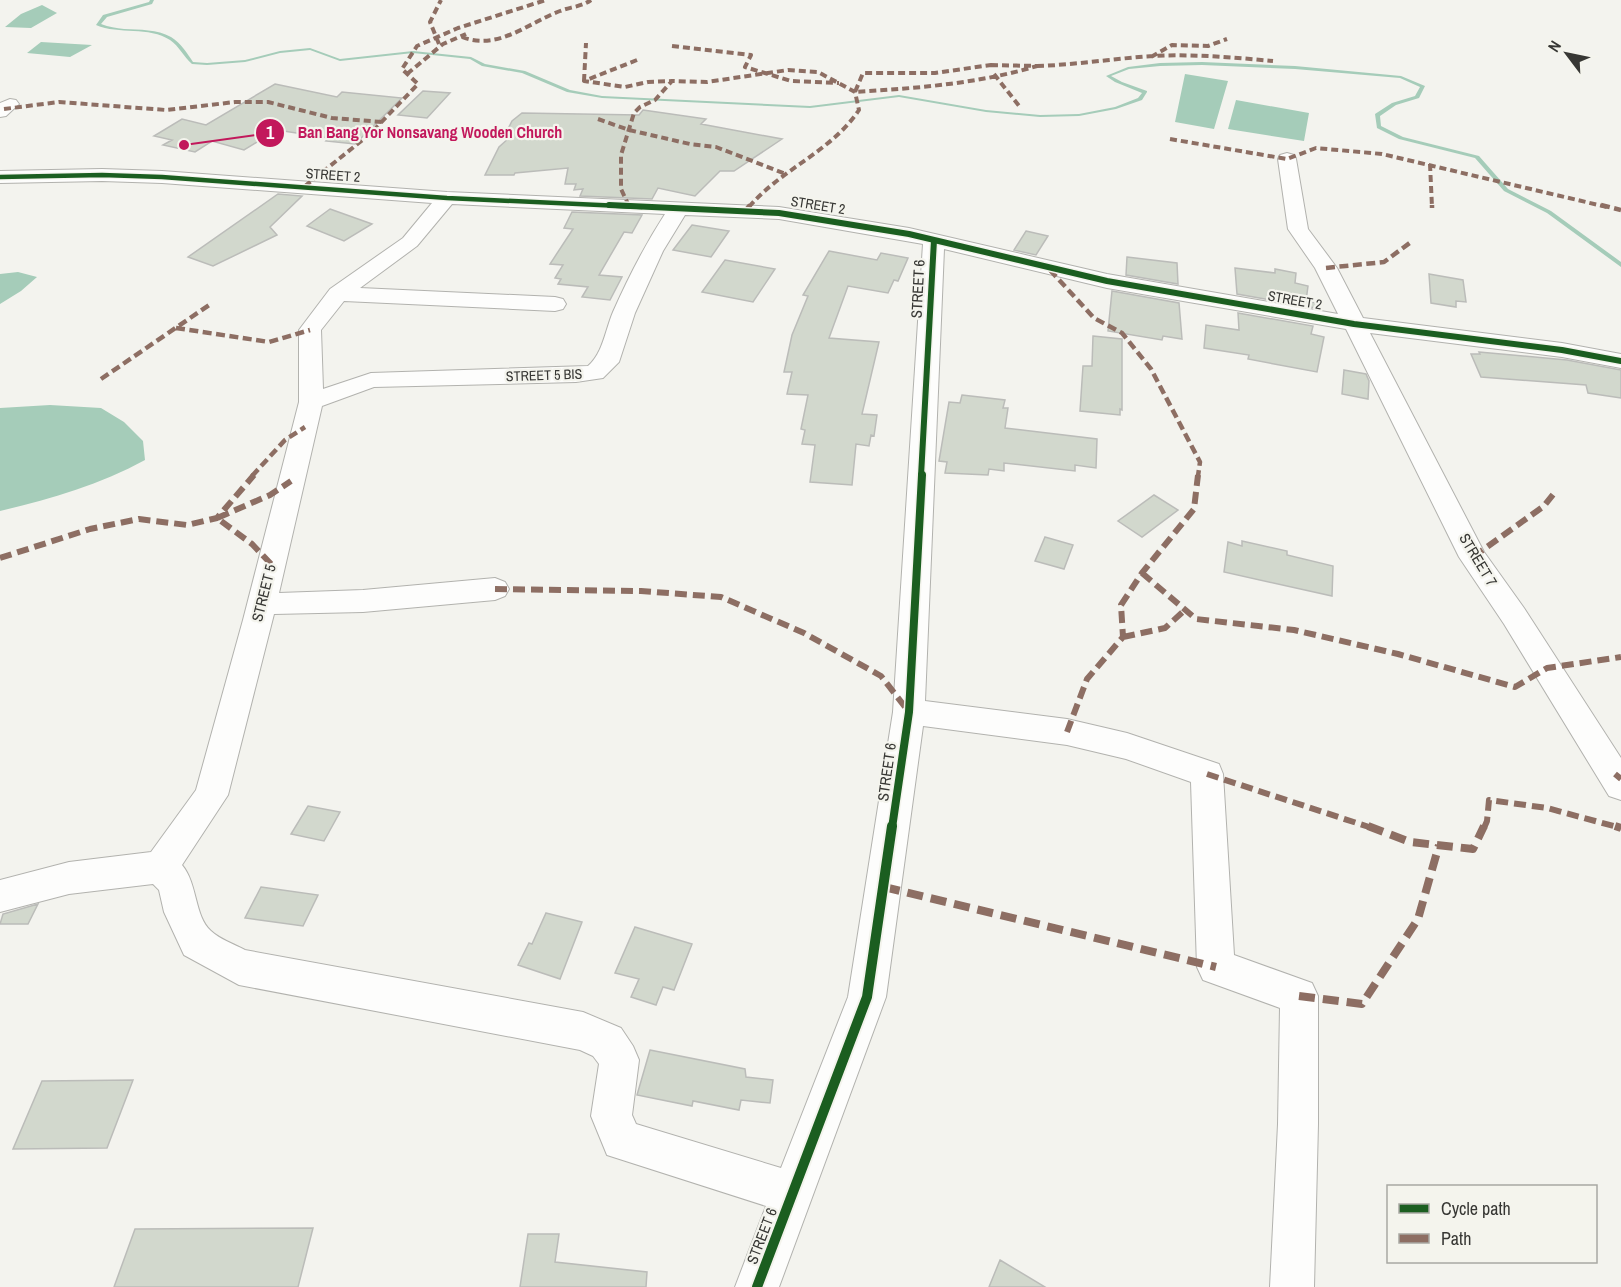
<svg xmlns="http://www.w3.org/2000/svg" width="1621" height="1287" font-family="'Archivo Narrow',sans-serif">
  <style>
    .water { fill: #a5ccb9 }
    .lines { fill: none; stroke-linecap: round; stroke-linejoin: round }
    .stream { fill: #a5ccb9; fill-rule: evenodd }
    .building { fill: #d2d8cd; stroke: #bbbcb9; stroke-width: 1.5 }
    .street-casing { stroke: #b2b2ae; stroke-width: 2 }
    .street { fill: #fdfdfc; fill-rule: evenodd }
    .quiet-far3 { stroke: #8d6e63; stroke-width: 4; stroke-dasharray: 7 4; stroke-linecap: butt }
    .quiet-far2 { stroke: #8d6e63; stroke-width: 4.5; stroke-dasharray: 9 4.5; stroke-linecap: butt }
    .quiet-far1 { stroke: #8d6e63; stroke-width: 6; stroke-dasharray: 12 6; stroke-linecap: butt }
    .quiet { stroke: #8d6e63; stroke-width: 8; stroke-dasharray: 16 8; stroke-linecap: butt }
    .cycleway-far3-casing { stroke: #f4f4ed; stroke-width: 7 }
    .cycleway-far2-casing { stroke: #f4f4ed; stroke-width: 9 }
    .cycleway-far1-casing { stroke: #f4f4ed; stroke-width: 11 }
    .cycleway-casing { stroke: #f4f4ed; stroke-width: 14 }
    .cycleway-far3 { stroke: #1b5e20; stroke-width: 4.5 }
    .cycleway-far2 { stroke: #1b5e20; stroke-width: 6 }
    .cycleway-far1 { stroke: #1b5e20; stroke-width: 8 }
    .cycleway { stroke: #1b5e20; stroke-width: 10 }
    .labels { text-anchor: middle; stroke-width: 4.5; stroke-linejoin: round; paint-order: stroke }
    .far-street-label { font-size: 14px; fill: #373734; stroke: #f4f4ed }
    .street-label { font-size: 15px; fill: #373734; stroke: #f4f4ed }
    .leader { fill: none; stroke: #c2185b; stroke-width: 2 }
    .callout-dot { fill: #c2185b; stroke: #f4f4ed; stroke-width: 2 }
    .mark-label { font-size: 18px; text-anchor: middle; font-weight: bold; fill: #fff }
    .callout-label { font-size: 16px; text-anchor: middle; font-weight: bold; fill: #c2185b; stroke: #f4f4ed; stroke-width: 4.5; stroke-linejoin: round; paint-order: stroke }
  </style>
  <rect width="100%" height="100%" fill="#f3f3ee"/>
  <!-- water -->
  <path class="water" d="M42 5 57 13 31 28 5 27 21 14Z
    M41 42 92 45 70 57 27 53Z
    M1185 74 1228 81 1214 129 1175 122Z
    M1236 100 1309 113 1304 141 1228 129Z
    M18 272 37 277 21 291 0 304V274Z
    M50 405 101 408 124 422 143 441 145 460C99 485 50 499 0 511V408Z"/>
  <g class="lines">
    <!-- stream -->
    <path class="stream" d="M150 0H154L152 4 107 17 101 24C109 27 116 28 124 29 140 30 157 29 171 37 181 43 187 53 193 62L207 63 245 60 280 51 310 48 340 59 413 51 471 57 485 64 525 71 570 90 602 96 810 106 899 95 986 110 1040 115 1079 114 1115 107 1138 98 1142 93 1115 82 1106 76 1128 67 1160 63 1202 62 1295 66 1401 76 1425 86 1419 98 1396 105 1380 116 1381 126 1403 137 1479 156 1508 189 1551 211 1621 262V267L1547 213 1504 191 1475 158 1399 139 1377 128 1375 114 1392 103 1415 96 1420 87 1400 78 1295 69 1202 65 1160 66 1129 69 1111 76 1122 82 1147 91V92L1142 100 1116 109 1079 116 1040 117 986 112 899 97 810 108 602 98 567 92 522 73 482 66 470 59 413 53 340 61 310 50 280 53 245 62 207 65 192 64C184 57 179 46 170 40 149 26 119 35 96 25L103 15 149 2Z"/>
  </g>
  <!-- building -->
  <path class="building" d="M275 84 337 97 342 92 402 98 355 144 326 141 329 138 277 130 244 150 212 141 195 152 163 145 172 140 154 136 182 119 206 125Z
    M423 91 450 93 427 118 398 115Z
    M643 110 706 119 701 124 782 139 734 171H720L695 196 658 188 652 199 580 196 583 189 574 190 576 184H565L568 168 515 173 514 175H485L499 147 509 138 504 137 512 121 522 113 639 115Z
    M278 194 302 196 270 227 277 235 213 266 188 257Z
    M330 209 372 224 344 241 307 226Z
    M572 212 642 215 632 233 624 232 599 275 622 277 610 300 582 297 588 287 558 284 561 279 555 278 563 265 550 264 573 229 564 228Z
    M692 225 729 231 711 257 673 250Z
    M1026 231 1048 236 1036 255 1014 250Z
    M829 251 877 260 881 253 908 258 898 281 894 280 888 293 848 286 829 338 879 342 862 414 877 415 874 436 871 435 869 446 856 444 852 485 810 482 815 445 802 444 805 430 801 429 808 395 787 394 792 372H784L792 335 808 296 803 295Z
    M1127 257 1177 263 1178 284 1126 275Z
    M725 260 775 269 753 302 702 292Z
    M1235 268 1275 273V269L1296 273 1295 283 1308 286 1306 301 1316 303V308L1237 294Z
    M1429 274 1463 280 1466 302 1456 301V307L1431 303Z
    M1112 291 1179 303 1182 339 1163 336 1162 340 1108 331Z
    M1238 313 1313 326 1311 334 1324 337 1317 372 1248 359 1249 355 1204 348 1206 325 1239 330Z
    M1093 336 1122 339V410L1120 409V415L1080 411 1083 366H1092Z
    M1479 352 1567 360 1621 370V398L1588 393 1586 385 1481 377 1471 354H1480Z
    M1344 370 1366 374 1369 381 1368 399 1342 394Z
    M962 395 1005 400 1003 408H1008L1005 428 1097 439 1096 468 1075 465V471L1004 463V471L989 469 988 475 945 473 947 462 939 461 949 402 960 403Z
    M1154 495 1178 510 1142 537 1118 521Z
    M1045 537 1073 545 1064 569 1035 561Z
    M1242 541 1287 551V555L1333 566 1332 596 1224 572 1228 542 1242 546Z
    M308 806 340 812 324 841 291 834Z
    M261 887 318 895 303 926 245 918Z
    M38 904 28 924H0L3 914Z
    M546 913 582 922 560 979 518 965 529 943 532 944Z
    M635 927 692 944 674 990 663 987 656 1005 631 997 639 979 615 973Z
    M650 1050 745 1069 746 1077 773 1080 770 1103 741 1100 739 1110 693 1101 692 1106 637 1095Z
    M133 1080 107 1148 13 1149 42 1081Z
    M313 1228 298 1287H114L135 1229Z
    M528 1234H559L555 1262 647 1272 646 1287H520Z
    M1000 1260 1045 1287H989Z"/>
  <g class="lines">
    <defs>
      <path id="street" d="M10 99 16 100 19 104 6 116 0 117V103Z
        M1287 153 1294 155 1296 159 1308 229 1337 268 1363 318 1562 343 1621 354V368L1562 357 1370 333 1484 552 1524 608 1621 758V800L1609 796 1504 624 1459 557 1346 329 1107 288 944 249 925 701 1067 719 1127 733 1219 764 1223 774 1234 955 1312 983 1318 996V1124L1314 1287H1270L1278 1124 1280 1008 1203 980 1197 967 1191 782 1126 759 1067 745 923 726 886 997 779 1287H735L766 1206 607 1155 591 1116 599 1064 593 1056 580 1050 239 985 184 955 164 912 159 890 153 884 69 894 0 912V880L69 862 151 852 196 790 243 620 299 402V330L330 289 403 238 432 203 162 183 102 181 0 183V171L102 169 162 171 447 192 779 207 909 228 1107 274 1338 314 1315 268 1288 229 1278 159 1280 155ZM452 204 665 214C645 245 628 278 613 312 605 331 603 353 588 366L371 373 323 389 321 330 344 301 555 311 563 309 566 304 563 299 555 297 360 288 417 246ZM685 215 779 219 923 244 893 712 848 997 781 1168 636 1124 632 1115 639 1060 633 1046 621 1028 583 1012 245 950C234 944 219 939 211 931 194 916 198 884 182 865L228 795 274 614 363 612 495 600 505 596 509 589 505 582 495 578 363 590 279 593 322 406 374 387 576 382 603 378 619 362 635 313 663 251Z"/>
    </defs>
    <!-- street casing -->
    <use href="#street" class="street-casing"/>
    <!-- street -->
    <use href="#street" class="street"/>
    <!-- quiet-far3 -->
    <path class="quiet-far3" d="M462 37C498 51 528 23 560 11 570 7 581 7 591 0
      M439 44 430 22 441 0
      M672 46 751 55 745 67 791 81 839 83
      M1151 57 1172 45 1208 46 1227 39
      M637 60 584 81 625 87 648 82 672 81
      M991 65 1037 66C977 84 917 88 855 92L863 73H935Z
      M1037 66C1071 65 1105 60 1139 57 1183 53 1229 57 1273 61
      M407 74 443 44 466 34
      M994 74 1020 107
      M584 81 586 43
      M4 109 59 102 166 110 235 102H268L332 118 382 122
      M598 119 629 130 690 144 716 147 786 174
      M1170 139 1287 159 1316 148 1382 154 1607 207
      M1430 164 1432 207
      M305 186 370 134 418 84 402 69 417 46 458 28 546 0
      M629 206 621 189V155L634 113 640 107 655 100 672 81 707 82 788 70 818 72 855 92 859 110C831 152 781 169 749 207"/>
    <!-- quiet-far2 -->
    <path class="quiet-far2" d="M1432 205V208
      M1601 205 1621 210
      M745 211 750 205
      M1326 268 1384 262 1411 242
      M1050 270 1094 318 1122 333 1151 369 1200 462 1198 476
      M176 328 269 342 310 330
      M101 379 212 303
      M252 476 285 440 305 427"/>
    <!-- quiet-far1 -->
    <path class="quiet-far1" d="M1473 557 1544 506 1555 492
      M0 558 90 529 139 519 187 525 217 518 254 475
      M271 564 252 544 217 518 270 495 291 481
      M1142 573 1196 619 1294 630 1398 654 1515 687 1547 668 1621 657
      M495 589 641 591 721 597 804 633 881 676 909 712
      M1123 637 1165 628 1185 610
      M1067 732 1087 679 1123 637 1121 605 1142 573 1194 509 1198 475
      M1207 774 1372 828
      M1615 774 1621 779
      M1484 828 1487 821 1489 800 1547 808 1621 828"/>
    <!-- quiet -->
    <path class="quiet" d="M1368 826 1410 842 1473 849 1484 826
      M1615 826 1621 828
      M884 887 1216 967
      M1299 996 1362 1004 1418 919 1439 845"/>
    <defs>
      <path id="cycleway-far3" d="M0 177 102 175 162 177 447 198 642 207"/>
      <path id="cycleway-far2" d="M609 205 779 213 909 234 1107 281 1354 324 1562 350 1621 361
        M921 476 934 240"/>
      <path id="cycleway-far1" d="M892 828 909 712 922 475"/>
      <path id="cycleway" d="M757 1287 867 997 892 826"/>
    </defs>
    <!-- cycleway-far3 casing -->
    <use href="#cycleway-far3" class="cycleway-far3-casing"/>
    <!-- cycleway-far2 casing -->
    <use href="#cycleway-far2" class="cycleway-far2-casing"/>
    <!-- cycleway-far1 casing -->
    <use href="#cycleway-far1" class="cycleway-far1-casing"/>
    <!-- cycleway casing -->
    <use href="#cycleway" class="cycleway-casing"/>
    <!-- cycleway-far3 -->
    <use href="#cycleway-far3" class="cycleway-far3"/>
    <!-- cycleway-far2 -->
    <use href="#cycleway-far2" class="cycleway-far2"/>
    <!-- cycleway-far1 -->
    <use href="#cycleway-far1" class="cycleway-far1"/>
    <!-- cycleway -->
    <use href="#cycleway" class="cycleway"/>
  </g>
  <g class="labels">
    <!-- far-street labels -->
    <g class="far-street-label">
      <text transform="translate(333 175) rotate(4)" y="5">STREET 2</text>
      <text transform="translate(818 205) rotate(9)" y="5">STREET 2</text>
      <text transform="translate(1295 300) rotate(10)" y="5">STREET 2</text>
      <text transform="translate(544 375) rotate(-2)" y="5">STREET 5 BIS</text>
    </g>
    <!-- street labels -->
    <g class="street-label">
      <text transform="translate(918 289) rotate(-87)" y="5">STREET 6</text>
      <text transform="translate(1478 560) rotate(59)" y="5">STREET 7</text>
      <text transform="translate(264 593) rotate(-76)" y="5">STREET 5</text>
      <text transform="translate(887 772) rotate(-82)" y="5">STREET 6</text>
      <text transform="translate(762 1236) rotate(-69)" y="5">STREET 6</text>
    </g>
  </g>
  <!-- callouts -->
  <path class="leader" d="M184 145L270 133"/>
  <g class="callout-dot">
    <circle cx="184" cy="145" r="6"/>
    <circle cx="270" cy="133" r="15"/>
  </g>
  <g class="mark-label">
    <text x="270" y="139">1</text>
  </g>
  <g class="callout-label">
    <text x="430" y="138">Ban Bang Yor Nonsavang Wooden Church</text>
  </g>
  <!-- legend -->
  <rect x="1387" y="1185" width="210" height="78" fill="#f4f4ed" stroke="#a8a8a3" stroke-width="1.5"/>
  <rect x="1399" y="1204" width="30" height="9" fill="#1b5e20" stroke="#a8a8a3" stroke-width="1.5"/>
  <text x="1441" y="1215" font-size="18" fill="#373734">Cycle path</text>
  <rect x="1399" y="1234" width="30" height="9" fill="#8d6e63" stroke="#a8a8a3" stroke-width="1.5"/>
  <text x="1441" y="1245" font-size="18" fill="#373734">Path</text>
  <!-- north arrow -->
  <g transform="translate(1567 54) rotate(302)" stroke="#f4f4ed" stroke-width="4.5" paint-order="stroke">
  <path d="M0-4.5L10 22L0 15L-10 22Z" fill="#373734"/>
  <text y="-9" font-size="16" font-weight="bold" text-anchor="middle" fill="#373734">N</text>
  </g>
</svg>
